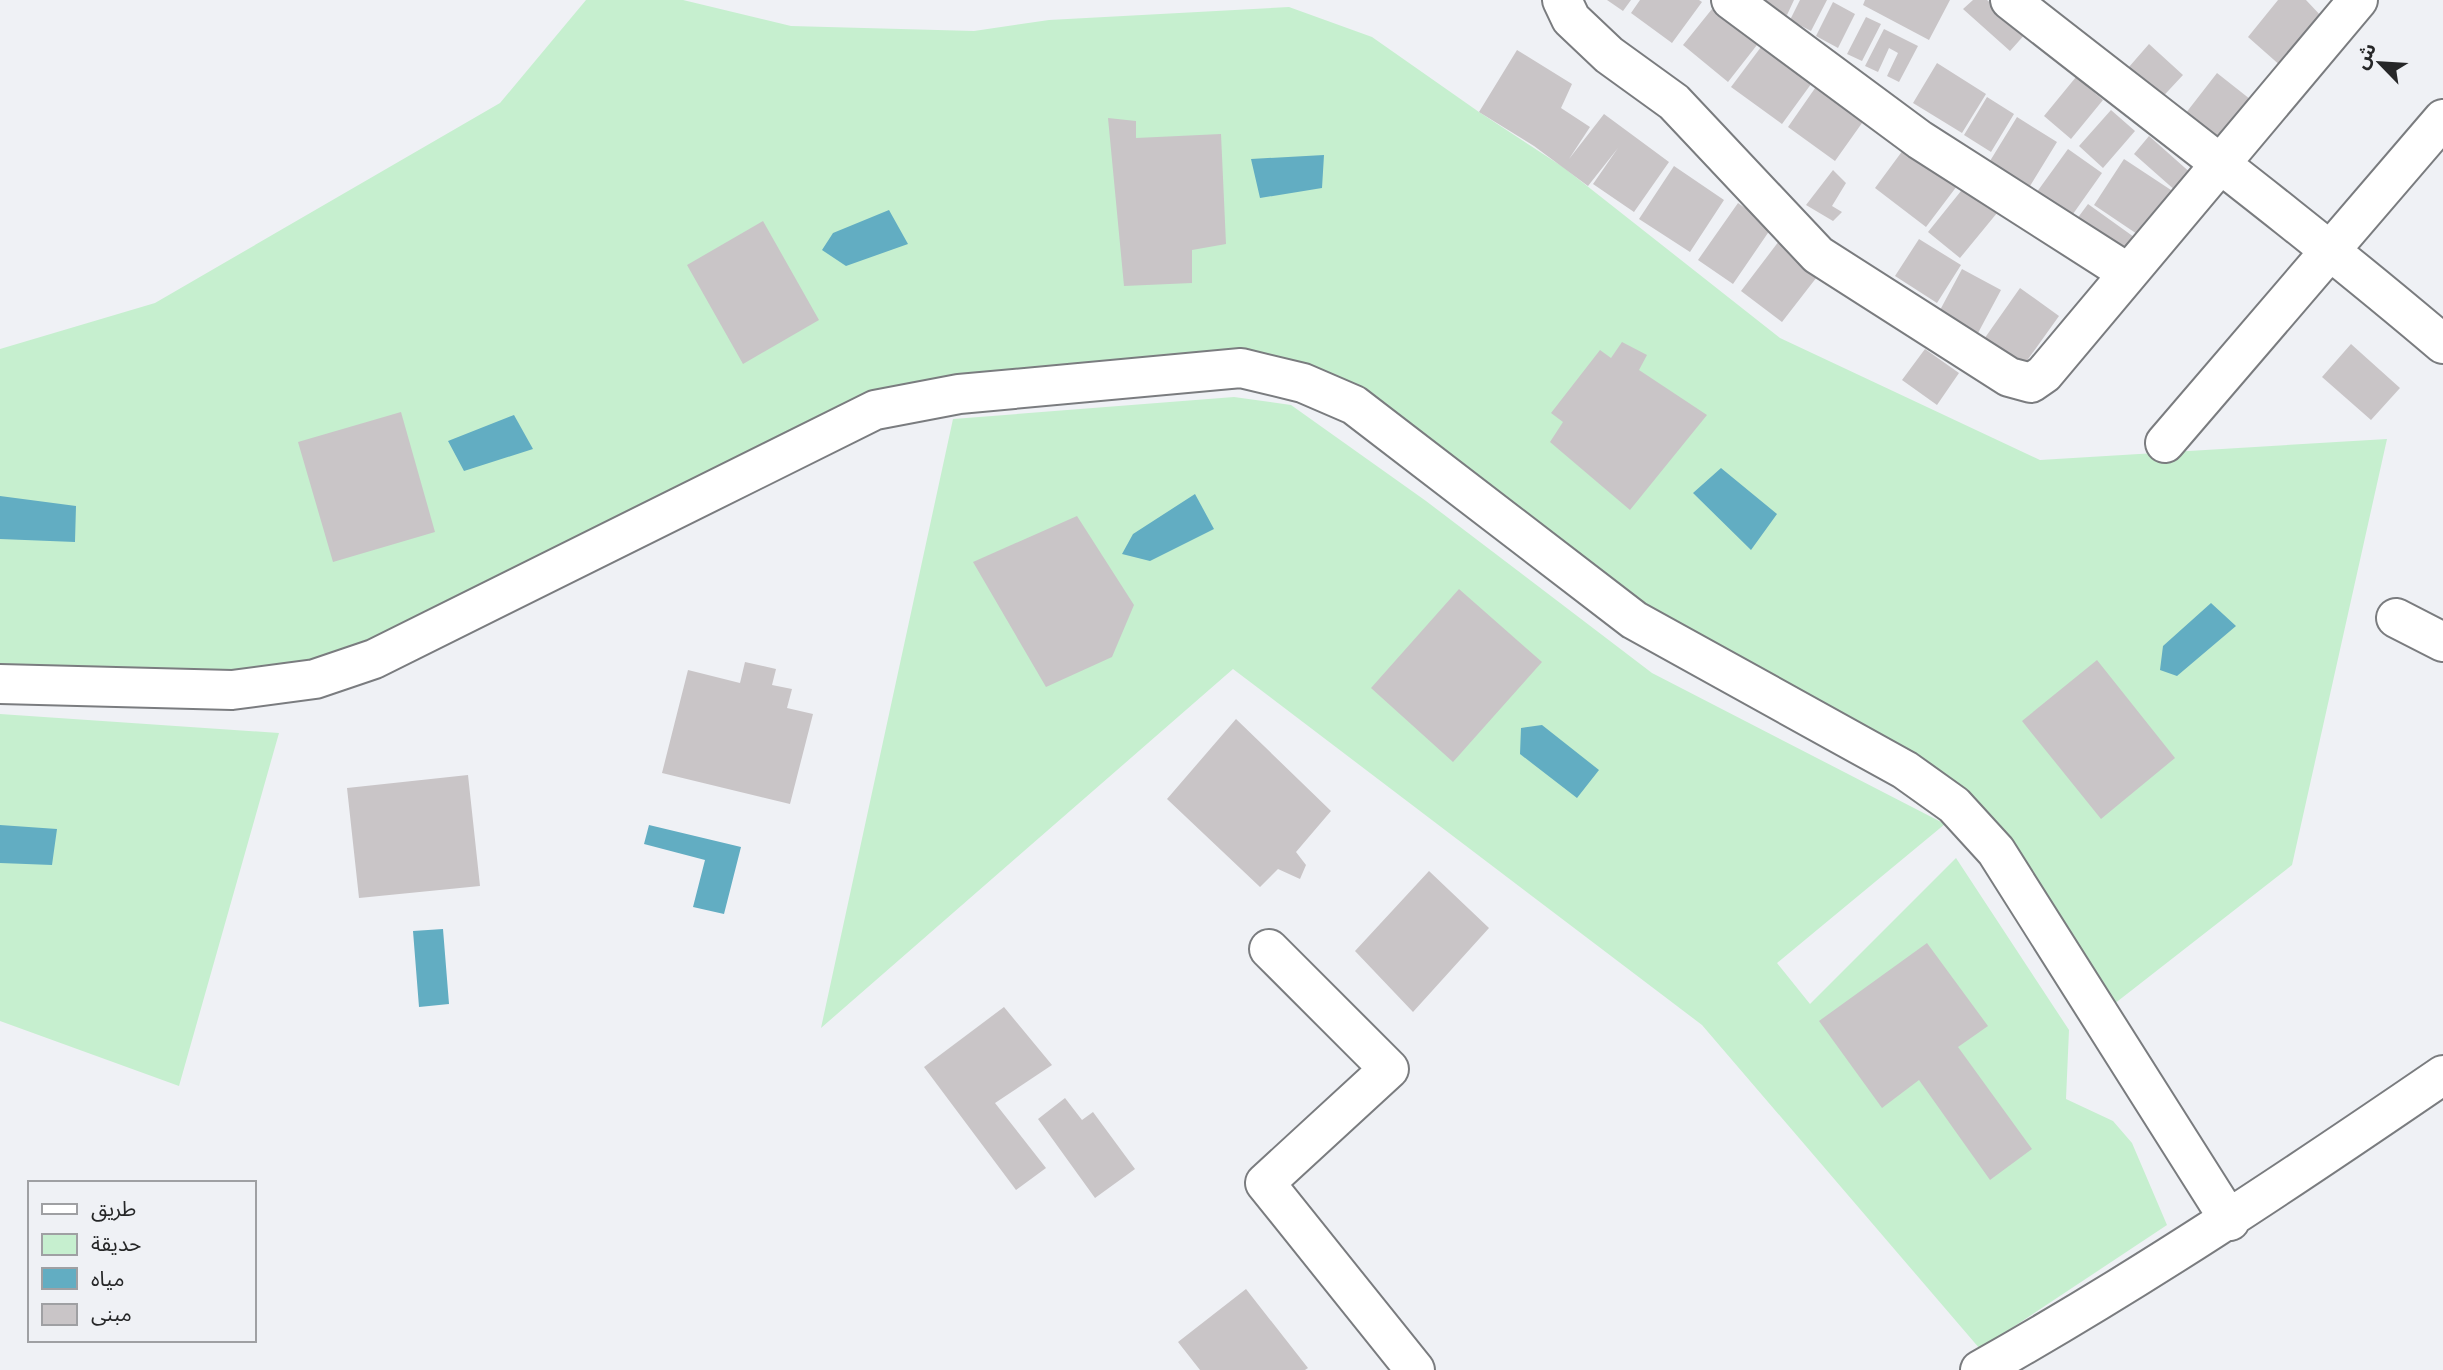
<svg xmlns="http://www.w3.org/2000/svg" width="2443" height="1370" font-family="'Noto Sans','Noto Sans Arabic',sans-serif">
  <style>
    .green { fill: #c6efcf }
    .water { fill: #62adc2 }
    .building { fill: #c9c5c7 }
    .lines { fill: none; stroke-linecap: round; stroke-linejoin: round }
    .minor-casing { stroke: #7a7c7f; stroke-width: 42 }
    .minor { stroke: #fff; stroke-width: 38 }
  </style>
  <rect width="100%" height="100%" fill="#eff1f5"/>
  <!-- green -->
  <path class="green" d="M586 0H683L791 26 974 31 1049 20 1289 7 1372 37 1479 112 1563 167 1780 338 2040 460 2387 439 2292 865 2100 1015 1996 851 1694 655 1303 383 875 410 315 679 0 675V349L155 303 500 103Z
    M1234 397 1291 405 1426 501 1652 673 1945 824 1777 963 1810 1004 1956 858 2069 1030 2066 1099 2113 1121 2132 1143 2167 1225 1980 1349 1702 1025 1233 669 821 1028 953 419Z
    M0 714 279 733 179 1086 0 1021Z"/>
  <!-- water -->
  <path class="water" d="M1324 155 1322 188 1260 198 1251 159Z
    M889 210 908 244 846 266 822 250 833 233Z
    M514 415 533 449 464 471 448 441Z
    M1721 468 1777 514 1751 550 1693 493Z
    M1195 494 1214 529 1150 561 1122 554 1133 534Z
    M0 496 76 506 75 542 0 539Z
    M2211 603 2236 626 2177 676 2160 670 2163 646Z
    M1542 725 1599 770 1577 798 1520 754 1521 728Z
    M0 825 57 829 52 865 0 863Z
    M649 825 741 847 724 914 693 907 705 860 644 844Z
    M443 929 449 1004 419 1007 413 931Z"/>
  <!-- building -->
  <path class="building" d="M1607 0H1631L1623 11Z
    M1640 0H1699L1702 2 1672 43 1631 13Z
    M1761 0H1794L1787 15 1760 2Z
    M1800 0H1827L1811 31 1790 20Z
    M1865 0H1950L1929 40 1863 5Z
    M1973 0H1987L2027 32 2010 51 1963 9Z
    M2278 0H2306L2323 18 2282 67 2248 37Z
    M1833 2 1855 14 1838 48 1816 36Z
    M1712 9 1757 45 1728 82 1683 45Z
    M1866 17 1881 24 1862 61 1847 54Z
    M1884 29 1918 46 1899 82 1887 76 1898 53 1889 48 1878 72 1865 66Z
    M1764 43 1814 80 1782 124 1731 87Z
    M2149 44 2183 75 2155 105 2122 75Z
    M1517 50 1572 84 1561 108 1590 127 1569 159 1604 114 1669 162 1634 212 1593 184 1618 148 1588 186 1534 146 1479 112Z
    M1937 63 1986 94 1962 133 1913 103Z
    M2217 73 2255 103 2220 148 2182 118Z
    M2076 77 2103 100 2071 139 2044 116Z
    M1820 81 1867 116 1835 161 1788 127Z
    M1987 97 2014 114 1991 152 1964 135Z
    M2111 110 2135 131 2103 168 2079 146Z
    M2017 117 2057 142 2030 186 1990 161Z
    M1108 118 1136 121V138L1221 134 1226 244 1192 250V283L1124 286Z
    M2149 136 2193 175 2177 192 2134 154Z
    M1909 142 1960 182 1926 227 1875 188Z
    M2068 149 2102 173 2068 221 2034 196Z
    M2124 159 2174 192 2143 238 2094 205Z
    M1674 166 1724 200 1690 252 1639 219Z
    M1833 170 1846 183 1832 206 1842 212 1833 221 1806 205Z
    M1965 186 1997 213 1960 258 1928 232Z
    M1738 203 1772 227 1733 284 1698 260Z
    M2088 204 2134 237 2117 260 2071 227Z
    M763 221 819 320 743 364 687 265Z
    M1919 239 1961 265 1937 303 1895 276Z
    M1779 241 1820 273 1782 322 1741 291Z
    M1962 269 2001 290 1978 333 1939 312Z
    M2020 288 2059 316 2021 369 1982 342Z
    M1622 342 1647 355 1639 370 1707 415 1630 510 1550 442 1563 422 1551 413 1600 350 1611 358Z
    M2351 344 2400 388 2371 420 2322 377Z
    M1925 349 1959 373 1937 405 1902 380Z
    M401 412 435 532 333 562 298 442Z
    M1077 516 1134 605 1112 657 1046 687 973 562Z
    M1459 589 1542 662 1453 762 1371 688Z
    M2097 660 2175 758 2101 819 2022 721Z
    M745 662 776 669 772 685 792 689 787 708 813 714 790 804 662 773 688 670 740 683Z
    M1236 719 1331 811 1296 852 1306 865 1300 879 1278 869 1260 887 1167 799Z
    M468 775 480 886 359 898 347 788Z
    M1429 871 1489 928 1413 1012 1355 951Z
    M1927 943 1988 1026 1958 1047 2032 1149 1990 1180 1919 1080 1882 1108 1819 1021Z
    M1004 1007 1052 1065 995 1103 1046 1168 1016 1190 924 1067Z
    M1065 1098 1082 1120 1093 1112 1135 1169 1095 1198 1038 1119Z
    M1246 1289 1308 1368 1305 1370H1200L1178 1342Z"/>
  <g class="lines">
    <defs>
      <path id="minor" d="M1562 0 1571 19 1609 55 1674 102 1818 255 2009 377 2031 383 2044 374 2358 0
        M1731 0 1920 140 2128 273
        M2010 0C2155 114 2303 225 2443 344
        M2165 443 2443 119
        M2396 618 2443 642
        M0 684 232 690 315 679 374 659 875 410 959 394 1241 368 1303 383 1354 405 1634 620 1905 770 1954 805 1996 851 2230 1221
        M1269 949 1389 1069 1265 1183 1415 1370
        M1980 1370C2140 1280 2291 1179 2443 1075"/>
    </defs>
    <!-- minor casing -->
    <use href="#minor" class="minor-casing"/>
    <!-- minor -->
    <use href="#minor" class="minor"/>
  </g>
  <!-- legend -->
  <rect x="28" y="1181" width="228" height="161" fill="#eff1f5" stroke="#9fa0a3" stroke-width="2"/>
  <rect x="42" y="1204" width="35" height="10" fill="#ffffff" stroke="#9fa0a3" stroke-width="2"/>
  <text x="91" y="1216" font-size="21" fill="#262728">طريق</text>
  <rect x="42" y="1234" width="35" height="21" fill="#c6efcf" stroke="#9fa0a3" stroke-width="2"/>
  <text x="91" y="1251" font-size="21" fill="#262728">حديقة</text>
  <rect x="42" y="1268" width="35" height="21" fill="#62adc2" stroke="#9fa0a3" stroke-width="2"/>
  <text x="91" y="1286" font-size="21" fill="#262728">مياه</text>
  <rect x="42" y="1304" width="35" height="21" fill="#c9c5c7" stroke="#9fa0a3" stroke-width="2"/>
  <text x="91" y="1321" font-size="21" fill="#262728">مبنى</text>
  <!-- north arrow -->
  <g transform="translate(2380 63) rotate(295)" stroke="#eff1f5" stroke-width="5" paint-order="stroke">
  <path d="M0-5L12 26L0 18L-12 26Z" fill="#262728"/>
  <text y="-10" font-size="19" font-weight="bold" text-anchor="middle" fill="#262728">ش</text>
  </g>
</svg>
